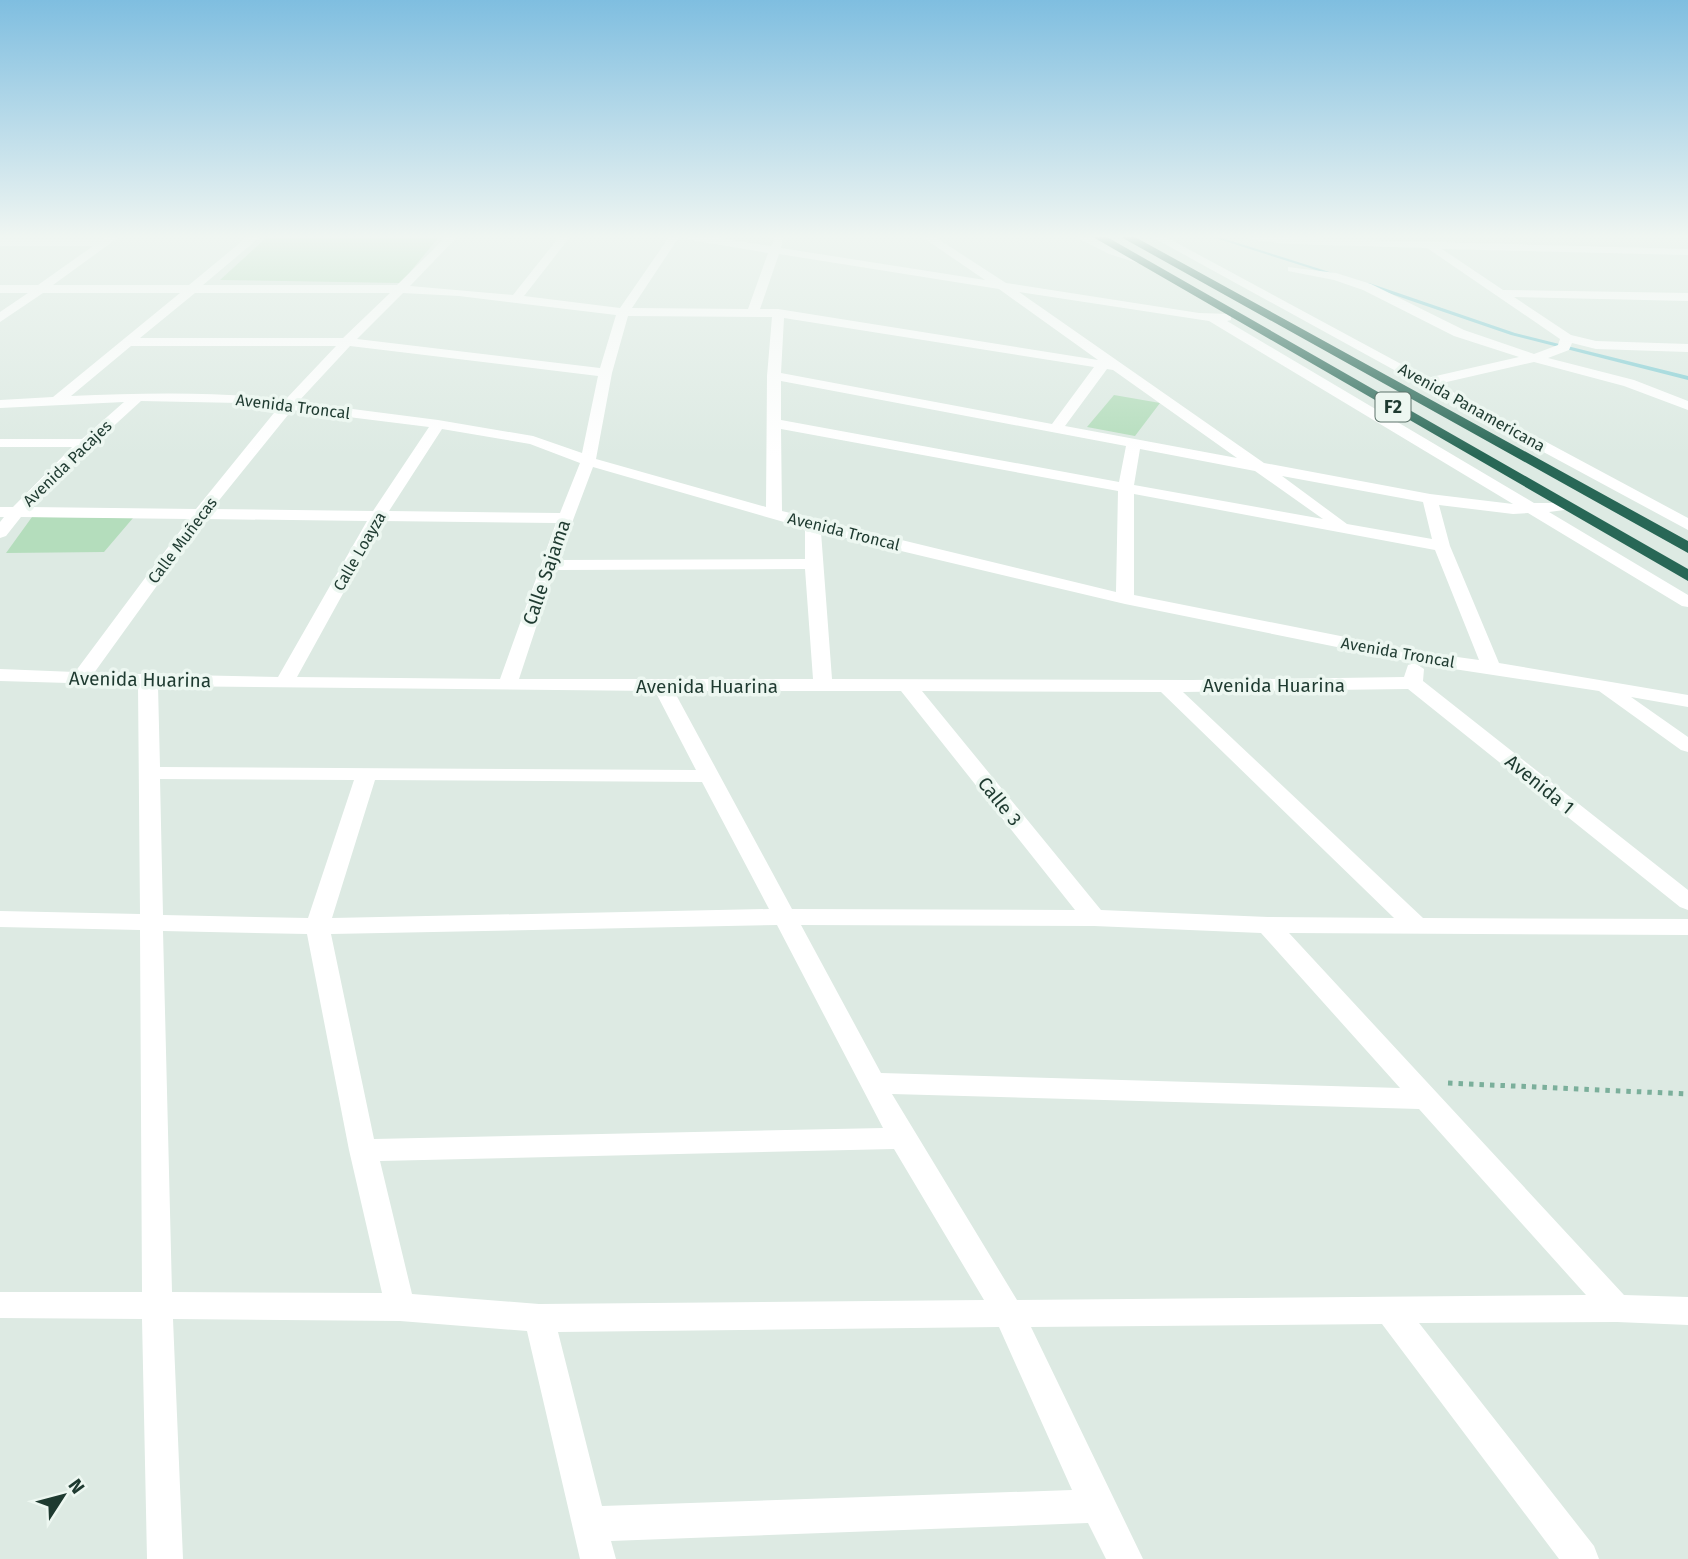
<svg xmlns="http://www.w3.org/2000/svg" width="1688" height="1559" font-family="'Fira Sans',sans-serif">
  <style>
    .green { fill: #b4ddbc }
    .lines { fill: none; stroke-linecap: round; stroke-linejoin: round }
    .stream { fill: #81ccd3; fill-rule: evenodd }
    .path { stroke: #7baf9b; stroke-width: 5; stroke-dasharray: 4.5 6; stroke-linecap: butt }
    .minor { fill: #fff; fill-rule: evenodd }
    .highway { fill: #286756; fill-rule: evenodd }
    .labels { text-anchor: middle; stroke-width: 7; stroke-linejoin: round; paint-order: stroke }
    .far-street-label { font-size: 16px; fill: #1e3a30; stroke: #edf7f1 }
    .shield { fill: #edf7f1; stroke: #5c736a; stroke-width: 2 }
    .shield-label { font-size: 18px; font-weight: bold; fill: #1e3a30 }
    .street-label { font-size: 19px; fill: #1e3a30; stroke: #edf7f1 }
  </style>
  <rect width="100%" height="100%" fill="#ddeae3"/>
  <!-- green -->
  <path class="green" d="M267 237H439L401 283 220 280Z
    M1114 395 1160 403 1135 436 1087 427Z
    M32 517 133 518 104 552 6 553Z"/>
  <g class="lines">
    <!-- stream -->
    <path class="stream" d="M1212 237H1219L1342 276 1338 277Z
      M1365 283H1369L1515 333 1688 376V380L1511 335 1365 285Z"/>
    <!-- path -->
    <path class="path" d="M1448 1083 1688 1094"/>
    <!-- minor -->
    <path class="minor" d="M106 237H119L53 285H189L247 237H260L203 285H397L446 237H457L410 286 513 295 559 237H570L524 296 620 308 669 237H679L632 308 748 309 768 253 690 240 685 237H711L771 246 775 237H783L781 248 985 280 922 237H935L1006 283 1199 313 1231 314V320L1227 321 1534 503H1572L1574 506 1572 509 1549 512 1688 595V607L1682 606 1528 513 1513 514 1439 505 1450 546 1499 663 1688 695V707L1631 697 1688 737V752L1681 750 1599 691 1421 664 1125 604 821 532 832 679 1192 680 1404 677 1408 665 1415 663 1424 669 1423 681 1688 890V910L1680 907 1408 689 1183 692 1423 918 1688 919V935L1289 933 1624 1295 1688 1297V1325L1617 1322 1419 1323 1594 1546 1599 1559H1559L1382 1324 1031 1327 1143 1559H1106L1088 1523 611 1541 616 1559H580L527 1331 400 1321 173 1319 183 1559H147L142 1319 0 1318V1292H142L140 930 0 927V911L140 914 138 685 0 681V669L75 672 189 519 21 517 6 536 0 538V522L4 517H0V507H13L72 447H0V439H82L124 402 0 408V400L53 397 180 293H43L0 322V312L28 293H0V285H38L93 246H0V240H102ZM779 254 999 289 1098 360 778 309H760ZM1019 292 1209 321 1513 504 1430 494 1264 463ZM195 293H390L343 338H140ZM403 293 459 296 616 315 600 368 357 339ZM628 316 772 317 767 376 766 507 596 459 612 373ZM784 318 1094 367 1052 424 781 373ZM131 346H336L285 400C214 391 143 393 71 396ZM350 346 598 376 582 453 533 436 438 420 298 402ZM1107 369 1113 370 1237 458 1065 426ZM781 381 1126 446 1119 482 781 420ZM141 401 240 403 278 408 196 509 30 507 71 465ZM292 410 429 427 373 511 212 509ZM442 429 530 444 580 463 560 513 389 511ZM781 429 1118 491 1116 592 782 511ZM1140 449 1255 471 1323 519 1134 485ZM593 467 805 528V559L558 560ZM1282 476 1423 502 1432 539 1347 524ZM1134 494 1435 550 1479 660 1421 652 1134 595ZM205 519 367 521 278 677 94 673ZM383 521 556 523 500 679 297 677ZM805 569 813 679H519L555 570ZM158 686 655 691 696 770 160 767ZM674 691H901L1075 910 792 909ZM922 691 1161 692 1394 918 1268 917 1101 910ZM160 779 354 780 308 918 163 915ZM375 780 702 782 769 909 332 918ZM777 925 883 1128 374 1139 331 934ZM801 925 1094 926 1261 933 1400 1088 881 1073ZM163 931 307 934 349 1150 382 1293 172 1292ZM892 1094 1419 1109 1586 1295 1017 1300ZM894 1149 984 1300 539 1304 412 1294 380 1161ZM999 1327 1072 1490 602 1506 558 1332Z
      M1076 237H1091L1144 260 1138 263 1109 254Z
      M1152 237H1166L1427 378 1519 357 1454 336 1363 290 1334 280 1288 271V267L1336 273 1371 284 1464 330 1534 354 1558 345 1560 339 1427 248 1289 244 1253 240 1248 237 1688 249V255L1442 249 1503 290 1688 293V301L1514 297 1571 335 1596 341 1688 344V352L1596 349 1572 343 1569 350 1548 358 1634 380 1688 401V410L1624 386 1534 362 1438 384 1688 518V530L1423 387 1417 386 1416 382Z"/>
    <!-- highway -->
    <path class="highway" d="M1093 237H1107L1688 569V581Z
      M1121 237H1135L1688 541V553Z"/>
  </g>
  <!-- sky -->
  <linearGradient id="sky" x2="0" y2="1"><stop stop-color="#7fbee0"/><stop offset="0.52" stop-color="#f0f6f2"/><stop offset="1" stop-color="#f0f6f2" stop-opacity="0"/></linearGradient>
  <rect width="1688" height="455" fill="url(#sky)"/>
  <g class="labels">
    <!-- far-street labels -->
    <g class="far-street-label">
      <text transform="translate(293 406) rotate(7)" y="6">Avenida Troncal</text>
      <text transform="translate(1472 407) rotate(29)" y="6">Avenida Panamericana</text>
      <text transform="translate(67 463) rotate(-44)" y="6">Avenida Pacajes</text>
      <text transform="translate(844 531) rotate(14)" y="6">Avenida Troncal</text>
      <text transform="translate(182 540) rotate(-53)" y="6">Calle Muñecas</text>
      <text transform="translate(359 551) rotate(-60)" y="6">Calle Loayza</text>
      <text transform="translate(1398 652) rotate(10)" y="6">Avenida Troncal</text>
    </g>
    <!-- shield labels -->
    <rect class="shield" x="1375.5" y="392.5" width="35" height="29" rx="5"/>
    <g class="shield-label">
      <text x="1393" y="413">F2</text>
    </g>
    <!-- street labels -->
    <g class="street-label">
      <text transform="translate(546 572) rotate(-71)" y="7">Calle Sajama</text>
      <text transform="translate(140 679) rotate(1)" y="7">Avenida Huarina</text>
      <text x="1274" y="692">Avenida Huarina</text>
      <text x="707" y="693">Avenida Huarina</text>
      <text transform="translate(1540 784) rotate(39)" y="7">Avenida 1</text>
      <text transform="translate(1000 801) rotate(51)" y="7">Calle 3</text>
    </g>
  </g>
  <!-- north arrow -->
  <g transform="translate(63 1496) rotate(54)" stroke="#edf7f1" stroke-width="5" paint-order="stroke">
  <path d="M0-5L12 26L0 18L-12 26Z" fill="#1e3a30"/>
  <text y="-10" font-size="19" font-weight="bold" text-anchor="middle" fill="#1e3a30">N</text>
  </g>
</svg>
